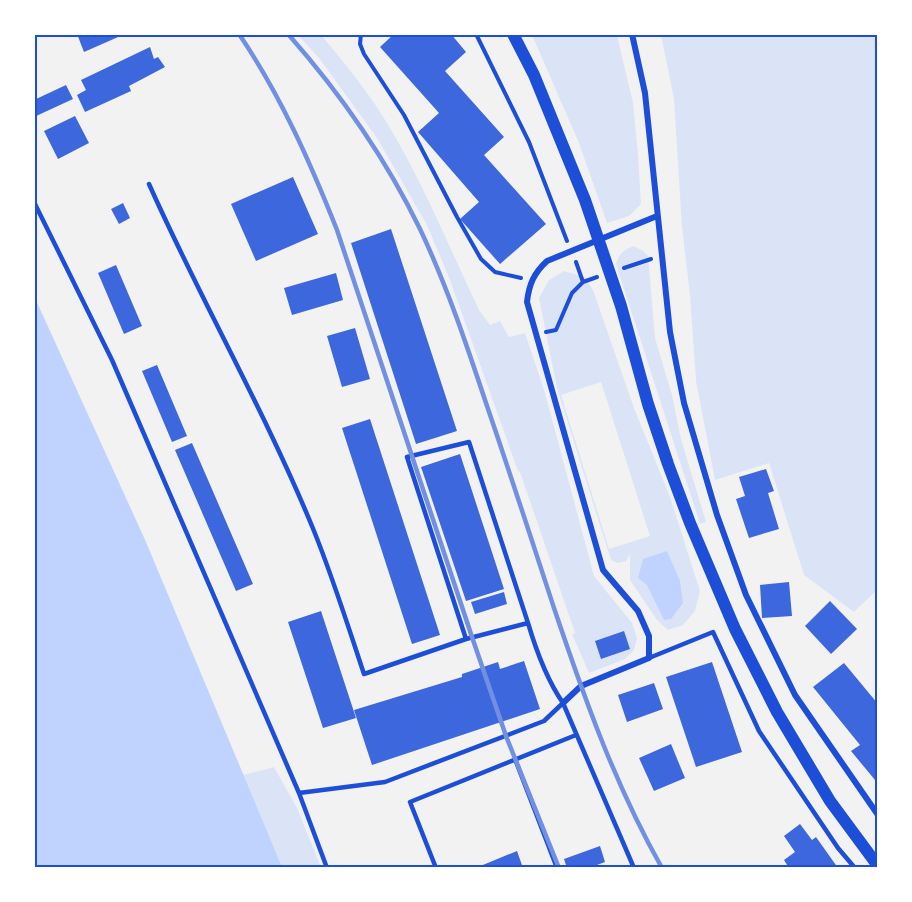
<svg xmlns="http://www.w3.org/2000/svg" width="912" height="902" font-family="Quicksand,sans-serif">
  <style>
    .green { fill: #dbe4f7; fill-rule: evenodd }
    .water { fill: #bfd3fe }
    .building { fill: #3d67dc }
    .lines { fill: none; stroke-linecap: round; stroke-linejoin: round }
    .path { stroke: #1d4ed8; stroke-width: 4 }
    .service { stroke: #1d4ed8; stroke-width: 4.5 }
    .minor { stroke: #1d4ed8; stroke-width: 6 }
    .secondary { stroke: #1d4ed8; stroke-width: 12 }
    .rail { stroke: #7290e2; stroke-width: 4.5 }
    .neatline { fill: none; stroke: #1d4ed8; stroke-width: 2 }
  </style>
  <rect width="100%" height="100%" fill="#f2f2f2"/>
  <!-- green -->
  <path class="green" d="M298 35H321C345 63 368 92 387 123 423 182 449 247 479 310L490 325 500 321 509 337 525 333 545 393 594 576 632 623 637 638 634 650 625 659 589 673 572 634 575 633 520 472 518 471 450 280 427 225 377 138 319 58Z
    M532 35H617L633 103 638 155 641 204 629 216 607 223 579 143Z
    M661 35H877L878 589 854 612 804 575 769 463 715 480 696 381 690 295 682 227 674 99Z
    M634 246 643 251 648 256 655 338 672 395 681 439 706 522 700 524 616 264C619 253 624 250 634 246Z
    M564 271 584 277 593 290 634 408 670 497 700 591 695 611 683 625 668 630 657 620 630 580V554L626 561 618 563 611 560 557 388 539 298 549 280ZM601 382 650 536 609 549 561 395Z
    M274 767 297 808 321 867H282L243 775Z"/>
  <!-- water -->
  <path class="water" d="M35 298 146 542 282 867H35Z
    M667 551 680 581 683 603 671 619 664 620 647 585 638 578 643 559Z"/>
  <!-- building -->
  <path class="building" d="M77 34H125L84 52Z
    M394 34H451L466 52 445 71 504 137 484 155 546 224 500 264 460 219 479 202 418 132 439 113 380 47Z
    M150 47 154 59 158 57 165 67 129 86 131 91 85 112 77 95 86 90 81 80Z
    M66 85 73 99 34 117V100Z
    M75 116 89 143 58 159 44 131Z
    M293 177 318 234 256 261 231 204Z
    M123 203 130 218 119 224 111 209Z
    M391 229 457 431 416 444 351 243Z
    M116 265 142 326 124 334 98 273Z
    M336 273 343 300 292 315 284 288Z
    M355 328 370 379 342 387 327 336Z
    M157 365 187 436 172 442 142 371Z
    M370 419 440 635 412 644 342 428Z
    M192 443 253 584 236 591 175 450Z
    M460 454 504 589 466 601 421 467Z
    M766 469 774 491 768 493 779 529 749 538 736 499 745 496 739 477Z
    M789 582 792 616 762 618 760 585Z
    M504 592 507 604 475 614 471 602Z
    M830 601 857 629 831 654 805 626Z
    M321 611 356 718 323 728 288 622Z
    M624 631 630 649 601 659 595 641Z
    M524 661 540 709 372 765 354 710 462 677V674L498 662 500 669Z
    M712 662 742 752 696 767 666 677Z
    M844 663 878 704V779L875 780 851 751 860 745 813 687Z
    M654 683 663 709 627 722 618 695Z
    M671 744 685 778 654 791 639 758Z
    M800 824 812 840 816 837 838 868H789L784 860 795 852 784 836Z
    M600 846 605 862 589 868H567L564 859Z
    M517 851 523 868H478V867Z"/>
  <g class="lines">
    <!-- path -->
    <path class="path" d="M361 34 360 44 364 54 404 115 457 217 481 259 495 272 521 278
      M476 34 529 142 567 241
      M624 268 651 259
      M583 282 597 277
      M546 332 556 330 572 293 583 282 576 262"/>
    <!-- service -->
    <path class="service" d="M149 184C201 301 266 413 314 531 333 578 348 626 364 674L466 639
      M34 202 112 360 299 793 327 868
      M528 623 466 639 407 457 469 442 528 623C536 650 547 680 563 703L634 868
      M649 658 713 632 759 731 838 848 855 868
      M515 759 557 868
      M299 793 385 782 544 721 563 703
      M436 868 410 802 576 735"/>
    <!-- minor -->
    <path class="minor" d="M632 34 645 93 670 332 684 403 717 515 746 595 795 695 878 815
      M563 703 581 686 649 658V636L638 611 603 570 527 302C529 284 534 273 547 261L657 216"/>
    <!-- secondary -->
    <path class="secondary" d="M513 34 534 75 585 200 621 306 648 404 668 464 690 523 735 629 777 712 830 801 878 866"/>
    <!-- rail -->
    <path class="rail" d="M239 34C281 96 310 162 337 230L472 637 506 736 559 868
      M288 34C340 93 386 159 420 229 447 286 467 346 487 406 510 473 532 541 554 608 584 697 615 785 662 868"/>
  </g>
  <!-- border -->
  <rect width="912" height="902" fill="none" stroke="#ffffff" stroke-width="72"/>
  <rect x="36" y="36" width="840" height="830" class="neatline"/>
</svg>
